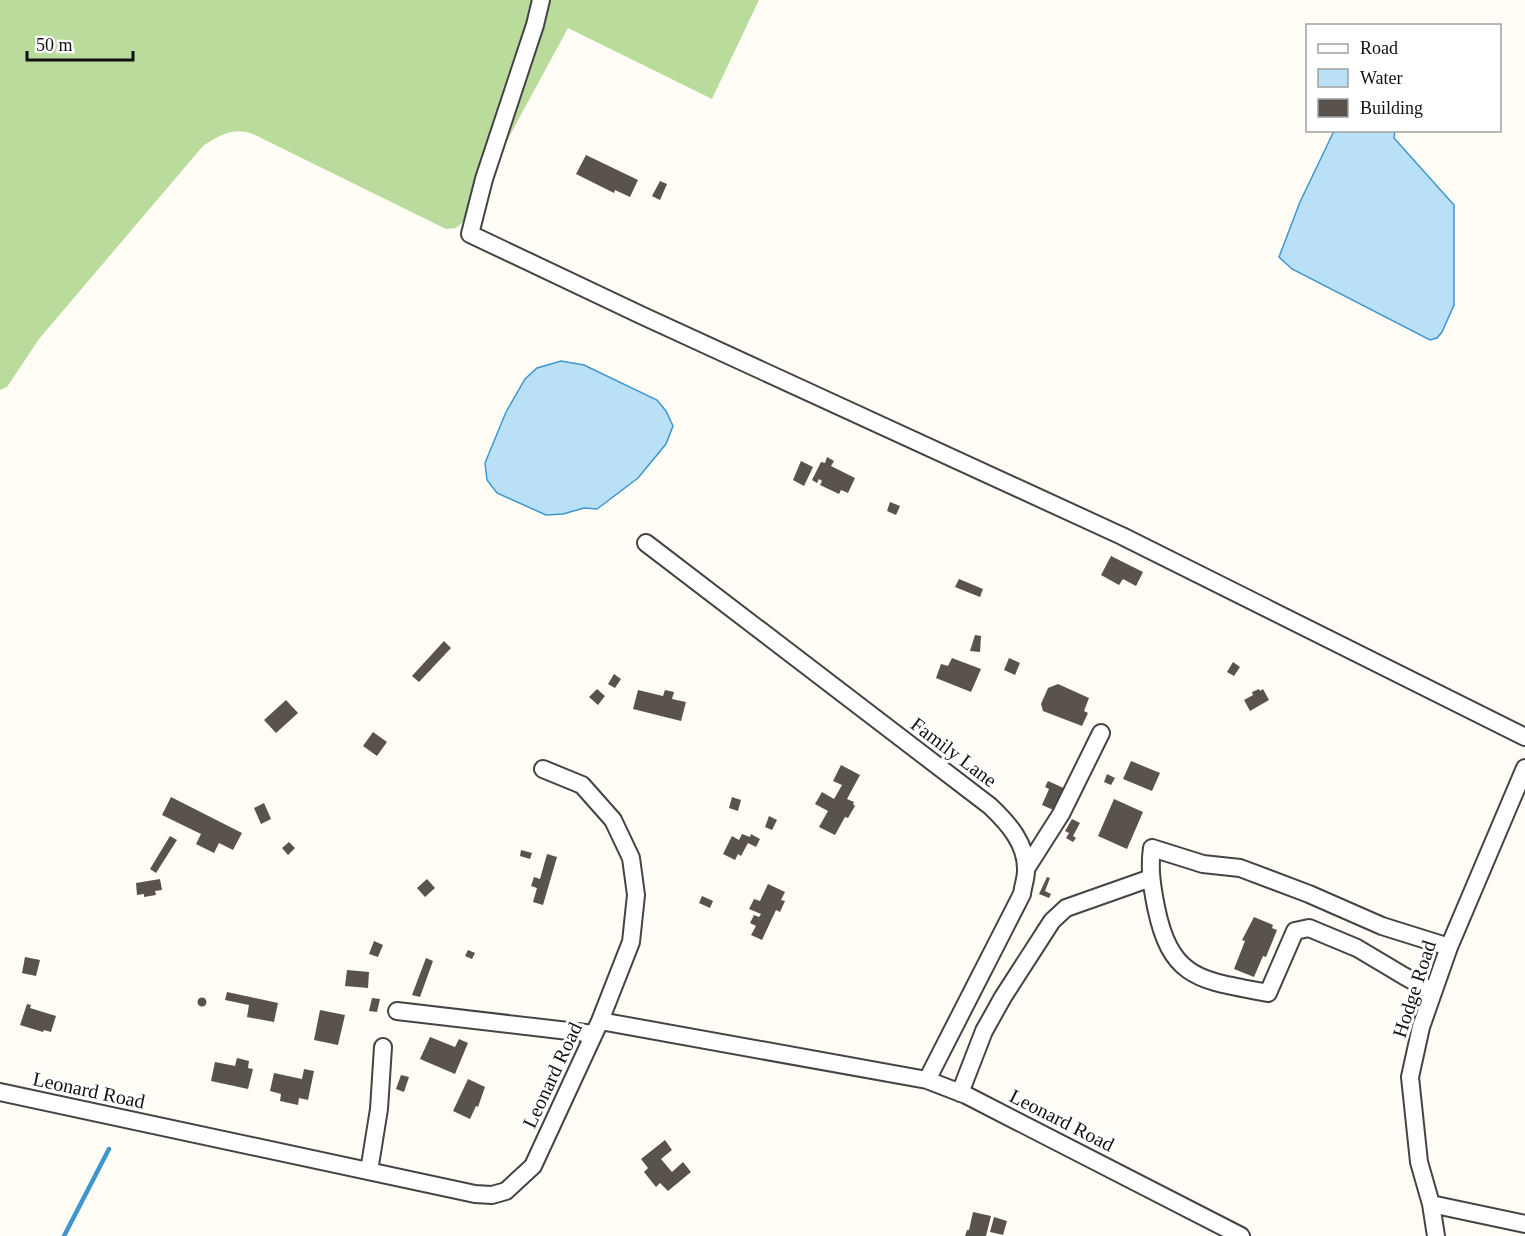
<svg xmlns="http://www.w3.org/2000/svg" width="1525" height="1236" font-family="'Times New Roman',serif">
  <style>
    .forest { fill: #b9dc9c }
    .water { fill: #b9e0f7; stroke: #3f96cf; stroke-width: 1.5 }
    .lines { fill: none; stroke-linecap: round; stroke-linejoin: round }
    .stream { stroke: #3f96cf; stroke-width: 4.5 }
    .building { fill: #5a524d }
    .minor-casing { stroke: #444; stroke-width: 20 }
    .minor { stroke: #fff; stroke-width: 16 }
    .labels { text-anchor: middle; stroke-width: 6; stroke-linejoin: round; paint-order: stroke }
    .street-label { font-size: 20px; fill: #111; stroke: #fff }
  </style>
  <rect width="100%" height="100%" fill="#fffdf5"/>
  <!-- forest -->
  <path class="forest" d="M0 0H759L712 99 568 28 463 222 456 228 446 229 253 134C233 127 220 135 203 146L39 339 7 387 0 390Z"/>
  <!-- water -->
  <path class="water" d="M1334 131H1395L1394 138 1454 205V305L1442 332 1437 338 1430 340 1292 269 1279 257 1300 202Z
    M561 361 584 365 657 400 666 411 673 426 666 444 638 478 597 509 584 508 563 514 546 515 497 493 487 480 485 463 506 412 525 379 537 368Z"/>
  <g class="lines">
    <!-- stream -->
    <path class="stream" d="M64 1236 109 1149"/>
  </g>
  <!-- building -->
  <path class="building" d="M586 155 638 180 630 197 615 190 614 193 576 174Z
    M660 181 667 184 660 200 652 196Z
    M827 457 834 461 831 466 855 478 848 493 841 490 839 494 820 485 822 481 819 479 817 483 812 480 821 462 825 463Z
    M801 461 813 467 804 486 793 480Z
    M890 502 900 506 896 515 887 511Z
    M1111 556 1143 572 1136 586 1123 579 1119 585 1101 575Z
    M959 579 983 589 980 597 955 587Z
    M975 635 981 636 980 652 970 651Z
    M444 641 451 648 419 682 412 676Z
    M952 658 981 669 971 692 936 678 941 664 948 666Z
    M1009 658 1020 663 1015 675 1004 670Z
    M1233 662 1240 667 1234 676 1227 672Z
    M614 674 621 679 615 688 608 684Z
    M1058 684 1089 698 1084 711 1088 713 1082 726 1043 711 1041 704 1048 688Z
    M597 689 605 696 598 705 589 697Z
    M1259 689 1260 691 1263 689 1269 700 1250 711 1244 700 1253 695 1252 692Z
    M638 690 663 696 665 690 674 692 672 699 686 702 681 721 633 709Z
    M286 700 298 713 276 733 264 720Z
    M373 732 387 742 377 756 363 746Z
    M1131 761 1160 773 1152 791 1123 779Z
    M841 765 860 775 847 799 854 802 853 804 855 806 848 818 845 817 835 835 819 827 828 811 815 804 822 792 834 799 842 785 833 781Z
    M1107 774 1115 778 1111 785 1104 782Z
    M1048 781 1068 790 1058 812 1042 805 1049 789 1045 787Z
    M171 797 242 833 233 850 219 843 214 853 196 844 201 834 162 815Z
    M732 797 741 800 738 811 729 808Z
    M1114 799 1143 812 1127 849 1098 836Z
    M264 803 271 819 261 824 254 808Z
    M769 816 777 820 772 830 765 827Z
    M1072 819 1080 823 1073 836 1076 838 1073 842 1066 838 1069 833 1065 831Z
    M742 834 750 837 751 834 760 839 756 847 748 843 741 856 738 854 735 860 723 854 732 836 739 840Z
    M170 836 177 840 156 873 150 869Z
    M289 842 295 848 288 855 282 848Z
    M521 850 532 853 530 859 520 856Z
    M547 854 557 857 543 905 533 902 537 888 531 886 534 877 540 879Z
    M1047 877 1050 878 1045 891 1051 894 1049 898 1039 894Z
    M160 879 162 890 155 891 156 895 144 897V894L137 895 136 883Z
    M427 879 435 888 425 897 417 888Z
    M768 884 785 892 781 900 785 901 780 912 776 910 762 940 751 935 756 926 750 923 754 915 759 917 761 914 749 909 754 899 760 901Z
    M702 896 713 901 710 908 699 903Z
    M1254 917 1273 925 1272 928 1277 930 1266 957 1263 956 1254 977 1234 969 1245 941 1242 940Z
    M374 941 383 945 378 957 369 954Z
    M468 950 475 953 472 959 465 956Z
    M25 957 40 960 36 976 22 973Z
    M426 958 433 961 420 997 412 995Z
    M347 970 369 972 368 988 345 986Z
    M227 992 278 1003 274 1022 247 1017 249 1005 225 1000Z
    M197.5 1002a4.5 4.5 0 1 1 9 0a4.5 4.5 0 1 1-9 0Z
    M372 998 380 999 377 1012 369 1011Z
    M27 1004 31 1005 30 1008 56 1016 51 1032 44 1030 43 1032 20 1025Z
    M320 1010 345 1015 338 1045 314 1040Z
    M430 1037 455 1047 459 1039 468 1043 455 1074 420 1059Z
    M237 1058 249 1061 248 1068 253 1069 248 1089 211 1081 215 1062 235 1066Z
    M304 1069 314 1071 308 1100 299 1098 298 1105 280 1101 281 1094 270 1091 274 1073 302 1079Z
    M401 1075 409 1077 404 1092 396 1089Z
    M468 1079 485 1087 478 1107 476 1106 470 1119 453 1111Z
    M665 1140 672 1150 661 1159 672 1172 683 1162 691 1172 668 1191 660 1183 656 1187 644 1172 648 1168 641 1159Z
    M973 1212 991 1216 986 1236H965L967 1230H969Z
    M994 1217 1007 1221 1003 1235 990 1232Z"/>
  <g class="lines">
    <defs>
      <path id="minor" d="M541 0 535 25 484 179 470 234 643 316 1122 536 1525 737
        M646 543 990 806C1008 823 1027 844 1026 871 1026 878 1023 886 1022 894L927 1080
        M1026 869 1061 814 1101 733
        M1433 992 1404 976 1357 948 1309 928 1295 931 1268 993C1202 980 1171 981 1156 907 1152 887 1149 868 1152 848L1203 864 1240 868 1309 894 1382 926 1449 947
        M397 1011 594 1034
        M600 1021 927 1080 966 1095 1241 1236
        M0 1092 475 1194 492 1195 506 1191 533 1166 600 1021 631 942 636 895 631 858 613 820 582 785 543 769
        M960 1093 984 1031 1003 997 1052 921 1066 908 1151 878
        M369 1171 379 1109 383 1047
        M1431 1204 1525 1224
        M1436 1236 1431 1204 1419 1162 1410 1077 1421 1027 1449 947 1525 768"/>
    </defs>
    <!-- minor casing -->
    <use href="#minor" class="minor-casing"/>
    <!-- minor -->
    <use href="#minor" class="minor"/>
  </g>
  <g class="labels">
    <!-- street labels -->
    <g class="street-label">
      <text transform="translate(954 752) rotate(37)" y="7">Family Lane</text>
      <text transform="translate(1414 989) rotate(-72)" y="7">Hodge Road</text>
      <text transform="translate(552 1075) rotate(-65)" y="7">Leonard Road</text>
      <text transform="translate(89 1090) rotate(12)" y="7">Leonard Road</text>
      <text transform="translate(1062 1120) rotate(27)" y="7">Leonard Road</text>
    </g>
  </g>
  <!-- legend -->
  <rect x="1306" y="24" width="195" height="108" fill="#ffffff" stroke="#a0a0a0" stroke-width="1.5"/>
  <rect x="1318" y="44" width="30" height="9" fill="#ffffff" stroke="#a0a0a0" stroke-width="1.5"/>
  <text x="1360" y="54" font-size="18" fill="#111111">Road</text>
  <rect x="1318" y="69" width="30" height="18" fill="#b9e0f7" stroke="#a0a0a0" stroke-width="1.5"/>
  <text x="1360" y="84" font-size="18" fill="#111111">Water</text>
  <rect x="1318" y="99" width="30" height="18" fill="#5a524d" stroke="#a0a0a0" stroke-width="1.5"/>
  <text x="1360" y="114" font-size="18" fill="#111111">Building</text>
  <!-- scale -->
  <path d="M27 51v9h106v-9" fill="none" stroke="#111111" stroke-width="3"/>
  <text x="36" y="51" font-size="18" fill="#111111" stroke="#ffffff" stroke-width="4.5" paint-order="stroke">50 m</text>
</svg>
